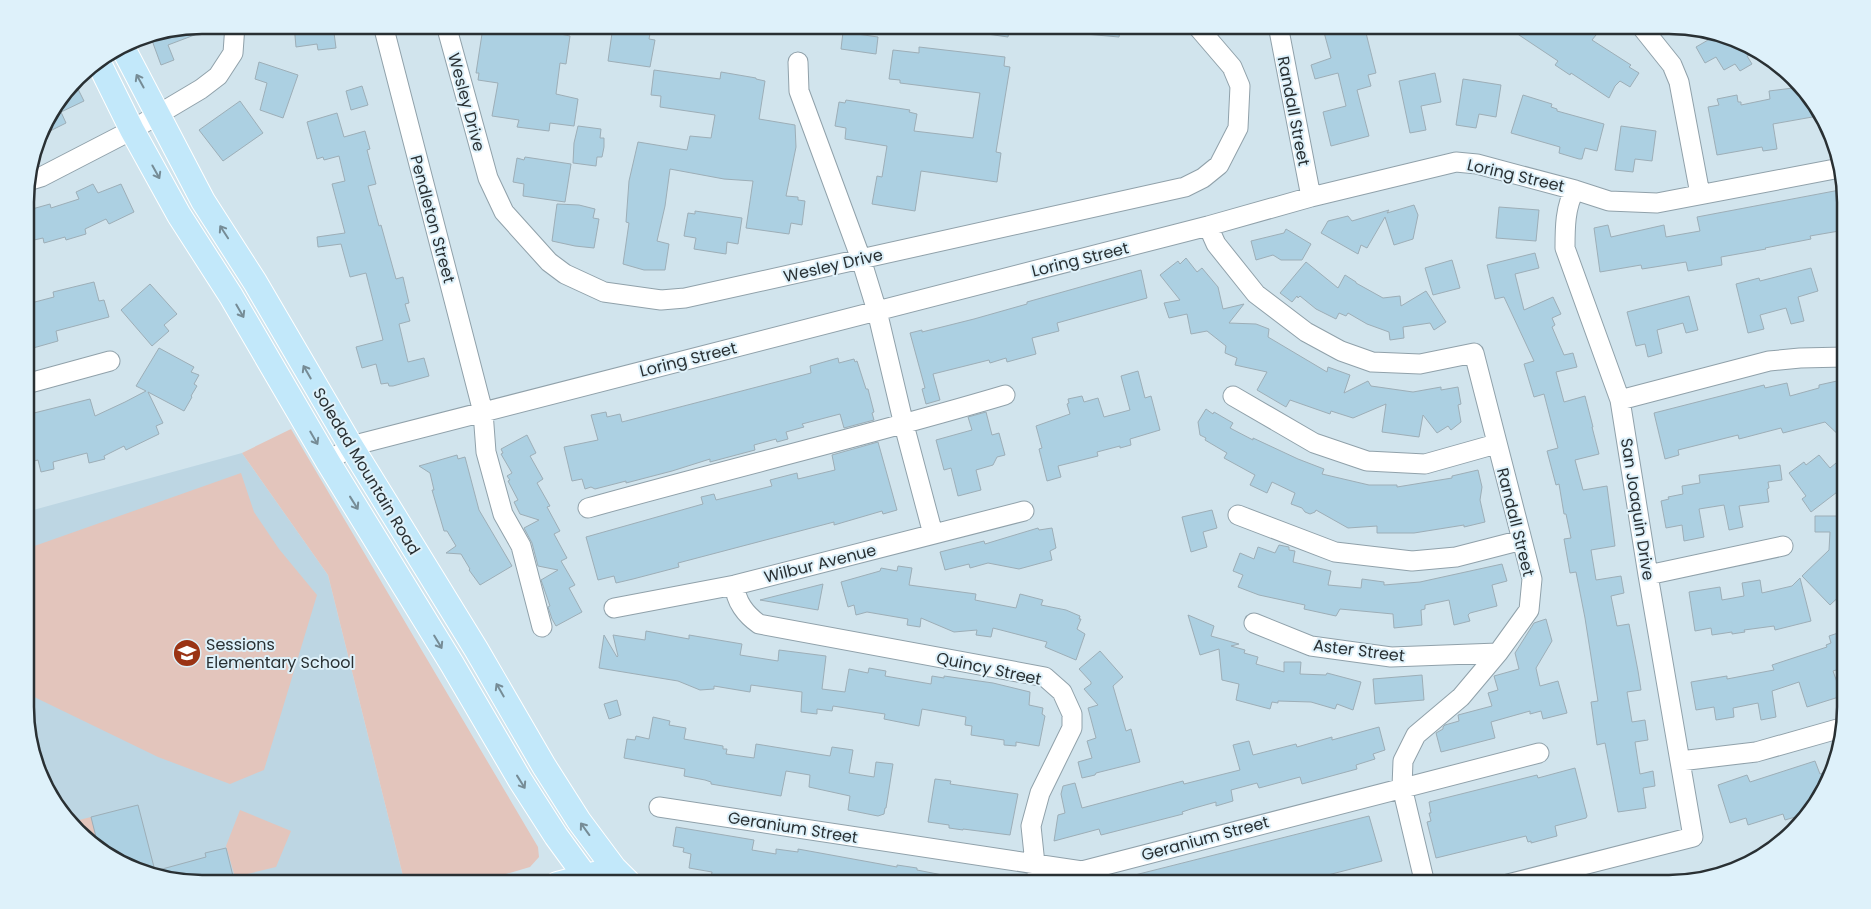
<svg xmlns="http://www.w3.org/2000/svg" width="1871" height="909" font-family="Poppins,sans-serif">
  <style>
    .built { fill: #bdd6e3 }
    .green { fill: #e3c5bc }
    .building { fill: #acd0e2; stroke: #9daeb7 }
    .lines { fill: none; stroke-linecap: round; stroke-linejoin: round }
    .minor-casing { stroke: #90a1aa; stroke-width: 21 }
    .major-casing { stroke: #fff; stroke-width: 26 }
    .minor { stroke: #fff; stroke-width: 19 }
    .major { stroke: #c2e8fa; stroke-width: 24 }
    .oneway { stroke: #768c96 }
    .labels { text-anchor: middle; stroke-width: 4; stroke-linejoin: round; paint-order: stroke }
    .street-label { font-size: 16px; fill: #293033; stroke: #def1fa }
    .poi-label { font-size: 16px; fill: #293033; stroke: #def1fa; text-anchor: start }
    .rim { fill: none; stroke: #293033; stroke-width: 2.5 }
  </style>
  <rect width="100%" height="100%" fill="#d1e4ed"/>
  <!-- built -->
  <path class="built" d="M242 453 328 575 405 884H202L124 866 61 815 27 730 26 512Z"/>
  <!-- green -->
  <path class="green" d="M291 429 538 847 539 857 530 867 472 884H405L328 575 242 453Z
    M241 473 254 512 279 549 317 595 264 770 230 784 158 757 26 693V549Z
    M240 810 291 831 276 867 235 877 226 846Z
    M91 817 98 845 71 822Z"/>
  <!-- building -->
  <path class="building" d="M202 25 205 31 168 45 174 60 161 65 150 35Z
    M294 25H333L336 48 318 50 317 44 296 47Z
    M620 25H635L651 28 649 39 655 40 650 67 608 61 612 33 618 34Z
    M973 25H1010L1008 37 973 32Z
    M1085 25H1121L1119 37 1085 34Z
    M1322 25H1364L1376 73 1368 75 1371 86 1357 90 1369 136 1331 146 1323 112 1346 106 1338 73 1315 79 1311 65 1331 58Z
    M1504 25H1581L1596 35 1592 40 1631 65 1629 67 1639 73 1630 87 1620 81 1615 86 1609 98 1571 73 1570 75 1555 65 1558 61Z
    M486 27 527 33V30L546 31 570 36 566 64 560 63 556 94 578 99 574 126 550 123 549 131 517 127 519 120 492 116 498 83 478 80 479 73H476L482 34H484Z
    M843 32 878 37 876 54 841 49Z
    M1715 36 1743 42 1750 55 1747 56 1752 64 1740 71 1735 64 1724 70 1716 57 1705 63 1696 47Z
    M919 47 1005 57 1004 66 1010 67 996 152 1001 153 997 182 921 171 915 211 872 204 877 176 882 177 887 146 845 139 846 128 835 126 839 102 845 103 846 100 910 110 909 112 917 114 914 131 973 138 980 93 900 83V80L889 79 893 50 919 53Z
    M259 62 298 75 283 118 260 110 267 83 255 79Z
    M654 70 720 79 721 72 756 78V79L765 81 759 119 795 125 796 147 786 196 798 197V200L805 201 802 225 791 223 789 234 746 228 753 181 724 179 670 169 665 206 657 241 669 244 665 270H644L623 264 629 223 626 222 629 181 638 142 687 150 690 136 711 138 715 115 660 107 661 96 651 95Z
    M1435 73 1441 102 1421 106 1426 130 1410 133 1399 81Z
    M1463 79 1501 85 1496 117 1479 114 1476 128 1456 125Z
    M75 83 84 101 61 112 66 123 48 132 43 123Z
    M362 86 368 105 351 110 346 91Z
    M1801 87 1810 94 1818 116 1773 124 1777 149 1763 151 1762 147 1717 155 1708 107 1719 105 1717 99 1737 95 1738 102H1741V105L1770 99 1769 91Z
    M1523 95 1552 104 1551 107 1557 109V111L1604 124 1597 151 1585 148 1582 159H1579L1559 153 1560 147 1511 133Z
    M240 101 263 133 223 161 199 130Z
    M337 113 344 137 365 131 370 149 367 150 376 184 368 186 379 226 381 225 396 279 403 277 409 303 405 304 410 321 399 324 408 362 424 358 429 376 393 386H389L388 383 381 384 376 364 362 368 356 347 383 340 366 273 350 277 341 244 318 247 317 237 345 233 332 184 345 181 339 156 324 160 323 157 317 159 307 122Z
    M578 126 601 129 600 138H604V147L602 157H597L596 166 573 163 574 143Z
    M1621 126 1656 131 1652 161 1635 159 1633 172 1615 170Z
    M525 157 571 164 565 202 523 196 524 184 513 182 517 158 524 160Z
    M93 184 98 193 121 184 134 212 109 224 106 219 85 229 86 234 66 240 65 237 44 243 43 238 34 240 32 233 28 234 25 225V211L50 204 51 208 79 199 76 192Z
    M1845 189V230L1810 236 1811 239 1765 248 1766 249 1721 257 1722 265 1688 271 1686 262 1642 269 1641 265 1600 272 1594 228 1608 225 1611 237 1664 225 1666 237 1700 231 1697 217Z
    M557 204 579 205 595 209 593 218 599 219 594 248 575 246 552 241Z
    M1414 205 1418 215 1413 239 1394 245 1385 217 1367 248 1361 245 1358 254 1321 233 1328 221 1348 216 1352 221 1389 210 1387 213Z
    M1499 207 1539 210 1536 241 1496 238Z
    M695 211 742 218 738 244 727 242 726 254 694 249 696 238 684 236 688 213 695 214Z
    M1286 229 1311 244 1302 260H1281L1273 255 1256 260 1251 241 1284 233Z
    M1535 253 1539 268 1515 274 1524 310 1553 297 1561 314 1552 318 1555 325 1552 327 1564 355 1573 353 1577 367 1556 372 1564 402 1585 396 1593 427H1592L1599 454 1575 460 1583 490 1607 486 1615 546 1591 550 1596 580 1621 576 1624 593 1611 596 1617 626 1629 624 1638 671 1641 690 1627 692 1632 722 1645 720 1648 740 1635 742 1640 774 1653 771 1655 786 1643 788 1646 808 1618 812 1605 743 1597 745 1591 702 1598 701 1585 618 1576 572 1570 573 1564 539 1571 538 1566 514H1564L1559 484 1556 485 1547 451 1558 448 1544 394 1534 397 1524 364 1534 361 1504 297 1495 299 1487 265Z
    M1186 258 1197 272 1202 268 1218 287 1223 309 1244 304 1229 323 1256 324 1269 329 1268 337 1327 372 1328 367 1350 375 1344 393 1368 381 1371 386 1413 392 1441 387V390L1458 387 1461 404 1458 405 1461 422 1451 430 1448 426 1437 433 1423 415 1419 437 1382 432 1386 404 1353 418 1331 411 1330 414 1290 400 1286 407 1257 390 1267 372 1235 365 1237 358 1225 353 1226 346 1207 331 1191 334 1187 314 1169 318 1164 303 1180 300 1160 275 1178 261 1180 264Z
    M1452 260 1460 288 1433 295 1425 268Z
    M1306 262 1338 288 1345 275 1356 282V283L1383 298 1400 296 1401 306 1426 291 1446 322 1434 330 1430 323 1403 327 1404 338 1390 340 1389 332 1367 324 1348 313 1346 316 1339 313 1336 319 1316 309 1300 296 1298 298 1297 296 1292 302 1280 293Z
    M1811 268 1818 291 1798 297 1804 321 1791 324 1786 308 1760 315 1764 329 1748 333 1736 284 1759 278 1760 281Z
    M1141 270 1147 298 1057 323 1059 331 1032 338 1036 354 1007 362 1006 358 990 363 989 360 933 374 940 400 926 404 922 389 925 388 910 333 922 330V332L974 319 1027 304V302Z
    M94 282 99 301 104 300 109 317 56 331 58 341 26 350V309L32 308 31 303 54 297 53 292Z
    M150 284 177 314 164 325 169 331 152 346 121 310Z
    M1689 296 1698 330 1686 333 1683 323 1657 330 1662 353 1648 357 1645 344 1636 346 1627 312Z
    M159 348 194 367 191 372 199 375 194 384 197 386 191 396 192 397 184 411 148 392 163 423 156 426 159 434 126 450 124 446 104 456 105 459 89 463 87 453 53 462 54 469 41 472 38 460 26 463V415L90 399 95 416 125 402 146 391 136 386Z
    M838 358 839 363 854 359 855 362 857 361 866 389H868L874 412 872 413 874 420 844 428 840 414 802 424 804 427 786 432 788 439 777 442 776 439 754 445 755 450 710 462V459L672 471 626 483V481L595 489 591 487 585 489 582 479 572 481 564 447 598 440 591 415 606 412 607 417 620 414 622 422 811 373 810 366Z
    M1138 371 1145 398 1151 396 1160 430 1130 439 1131 445 1120 448V446L1097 452 1098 456 1058 466 1061 477 1047 481 1039 449 1042 448 1036 426 1070 414 1067 404 1069 403 1068 399 1082 396 1084 402 1098 398 1104 417 1130 410 1121 376Z
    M1837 381 1841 393 1845 392V441L1825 422 1783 433 1781 428 1739 439 1738 435 1678 450 1679 455 1665 459 1654 413 1764 385 1765 388 1787 383 1790 396 1819 388V385Z
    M1206 409 1213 414 1214 412 1233 423 1230 428 1253 440V438L1298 459 1324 469 1322 474 1369 485H1397V487L1452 478V476L1478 470 1482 487 1480 500 1485 522 1464 527V525L1414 533H1377V526L1348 528 1316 510 1315 512 1310 514 1305 512 1302 508 1291 504 1295 493 1272 482 1267 493 1250 485 1255 475 1224 458 1227 453 1205 440 1206 438 1200 435 1198 422Z
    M986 412 992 435 999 433 1005 455 997 457 993 465 976 470 981 490 958 496 951 468 944 470 936 440 972 430 968 417Z
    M527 435 536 453 530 456 543 479 537 483 550 506 547 507 560 531 554 534 567 558 561 561 575 585 569 588 582 612 556 626 552 619 548 607 550 606 541 580 558 570 538 566 532 543 524 528 539 520 520 514 514 502 518 500 508 481 510 480 507 476 512 473 501 454 503 453 501 449Z
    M878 442 897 510 883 514 882 511 834 525V522L678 563 679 567 633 579 616 583 614 576 598 580 586 537 703 504 701 497 714 494 716 500 772 486 770 480 797 473 798 479 835 470 832 455Z
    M457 455 458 459 465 457 479 510 512 566 480 585 469 570 470 569 461 554 446 553 456 546 447 531H444L432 490H434L430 473 419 466Z
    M1819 455 1830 468 1836 463 1845 476V486L1811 512 1802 499 1806 496 1789 473 1804 462 1806 465Z
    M1780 465 1782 480 1768 482 1769 488 1767 489 1769 502 1739 506 1743 527 1729 530 1724 505 1699 509 1704 537 1684 541 1682 525 1666 528 1661 501 1669 499 1668 497 1683 494 1682 486 1700 483 1699 475Z
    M1212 510 1217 528 1203 532 1207 547 1191 552 1182 517Z
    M1815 516H1845L1846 590 1830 605 1802 576 1829 550 1830 532H1815Z
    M1038 528 1039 530 1052 528 1056 548 1050 551 1052 560 1019 569 988 563 970 568 969 564 945 570 940 552 984 541 985 544Z
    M1279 545 1289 547V550L1295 551 1293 562 1331 571 1328 585 1361 588 1362 579 1384 582V585L1420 582 1502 564 1507 581 1492 585 1497 606 1470 613 1468 615 1470 621 1454 625 1449 600 1425 605V609L1421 610 1422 625 1394 628 1393 614 1340 609 1336 616 1304 609 1305 605 1259 595 1238 587 1243 575 1233 571 1240 553 1254 559 1258 547 1275 553Z
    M898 566 912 568 909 585 976 594 975 600 1016 608 1020 594 1043 600 1041 605 1066 610 1080 616 1079 619H1081L1077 629 1085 634 1076 660 1045 647 1047 642 993 628 991 637 976 635 977 630 954 632 921 618 920 627 907 625 908 619 867 612 856 615 854 605 848 607 841 582 880 571 881 568 897 571Z
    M1800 578 1811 621 1775 630 1774 626 1744 630 1745 632 1732 634V632L1712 635 1711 628 1695 631 1689 592 1720 587 1722 600 1744 596 1742 583 1760 580 1762 593 1792 586Z
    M823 584 818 610 760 600Z
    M1188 615 1214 626 1211 636 1239 644 1231 646 1245 650 1244 653 1258 657 1256 664 1284 672V662H1301L1300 674 1326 675 1327 673 1361 682 1353 710 1337 704 1335 709 1311 702 1278 701V703L1272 702 1270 709 1236 700 1239 684 1222 680 1219 649 1200 655Z
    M1546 619 1552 641 1536 668 1540 686 1558 681 1567 713 1543 719 1541 711 1530 714V711L1491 722 1495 738 1441 752 1436 733 1443 729V727L1445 725 1459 721 1458 715 1492 706 1488 693 1498 690 1494 676 1519 669 1515 653 1534 623Z
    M646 631 689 639V635L742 644 740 655 778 661 779 650 826 656 822 689 845 692 849 669 868 673 869 668 886 671 885 676 931 684 932 676 944 678V676L993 683 1030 692 1029 705 1043 708 1042 714 1045 716 1039 746 1016 742V746L1004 745V740L971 735 972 726 965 725 966 717 922 709 919 726 884 719 885 714 833 706 832 711 817 709V714L801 712 802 692 751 685 750 692 714 686V689L700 690 678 681 599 668 604 635 617 657 618 656 613 635 645 640Z
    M1841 632 1846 647V667L1833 671 1842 696 1807 707 1799 682 1772 691 1776 717 1761 720 1758 703 1733 708 1734 717 1716 720 1714 707 1696 710 1691 682 1727 676V679L1774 670 1772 665 1827 647 1826 645 1831 643 1829 636Z
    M1100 651 1123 677 1113 686 1126 731 1131 729 1140 762 1096 773 1095 775 1082 778 1078 762 1092 758 1087 741 1096 738 1088 708 1098 705 1084 689 1091 684V682L1079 669Z
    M1422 675 1424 700 1375 704 1373 679Z
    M617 700 621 715 609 719 604 704Z
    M653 717 670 721 669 725 686 728 684 739 723 746V749H727L726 754 754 758 756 744 830 756 832 747 853 750 849 773 874 777 876 762 893 764 886 808H885L884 814 878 816 848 810 850 796 809 787 810 775 786 771 781 796 711 784V782L705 780 684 776 685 769 624 758 627 739 635 740 636 736 649 739Z
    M1379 727 1385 750 1373 754 1375 759 1356 765 1357 769 1302 784 1300 777 1259 788 1257 783 1231 790 1233 801 1216 806V802L1191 809 1182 812 1183 814 1101 835 1099 829 1054 841 1058 815 1065 813 1061 794 1063 786 1075 783 1082 808 1183 781 1184 784 1240 770 1233 745 1249 741 1253 755 1296 744 1297 747 1332 737V740Z
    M1815 761 1820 774 1831 770 1828 785 1802 815 1785 820 1783 814 1748 825 1746 818 1730 823 1718 785 1747 775 1750 782Z
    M1575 768 1587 816 1586 818 1555 826 1557 836 1531 843V841L1528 842 1526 836 1436 858 1427 822 1431 821 1429 813H1431L1429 802 1537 775 1538 778Z
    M935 779 951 781 950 784 1018 794 1010 835 963 829V830L949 828V825L928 822Z
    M138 805 155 871 206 857 205 853 226 848 235 884H202L124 866 98 845 91 817Z
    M1369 816 1382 861 1293 884H1120L1119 879Z
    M676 827 754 840 752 850 776 854V849L798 852V849L897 867V865L917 868V870L958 878V884H710L712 872 689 868 691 854 683 852 684 848 673 846Z"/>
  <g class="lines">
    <defs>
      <path id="minor" d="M383 25 483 412 486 452 503 514 521 546 542 627
        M446 25 488 178 504 212 549 262 565 274 604 292 661 300 685 298 1185 187 1203 178 1219 165 1238 128 1240 86 1232 67 1196 25
        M1278 25 1311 197
        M1640 25 1672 65 1679 82 1700 194
        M798 62 799 91 861 259 877 311 904 425 933 534
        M28 181 41 177 132 130 201 89 218 76 233 53 235 25
        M1208 226 1216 244 1256 294 1306 332 1341 351 1372 362 1420 364 1474 353 1532 579 1529 610 1498 653 1461 697 1416 735 1403 761 1402 787 1425 884
        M26 384 110 361
        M1233 396 1314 443 1367 461 1425 464 1496 444
        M1620 400 1769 361 1800 358 1845 357
        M328 462 351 446 1208 226 1311 197 1456 162 1477 164 1575 190 1609 201 1657 203 1840 168
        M588 508C727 469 867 436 1005 395
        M1238 515 1335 552 1412 561 1456 557 1522 540
        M1648 575 1783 546
        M735 585C735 601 746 615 759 624L1045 677 1062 692 1072 714V728L1040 793 1031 826 1035 864 1040 884
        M614 608 735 585 1024 511
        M1254 623 1311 646 1391 657 1498 653
        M1680 761 1756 752 1841 728
        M659 807 1082 871 1539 753
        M1508 884 1693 837 1648 575 1620 400 1565 248C1565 229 1565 206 1575 190"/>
      <path id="major" d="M122 46 203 201 255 282 351 446 476 649 544 766 579 821 614 868 630 884
        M98 61 132 130 179 215 231 296 328 462 452 664 520 780 556 836 591 884
        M557 884 598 873"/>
    </defs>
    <!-- minor casing -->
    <use href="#minor" class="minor-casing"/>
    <!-- major casing -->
    <use href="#major" class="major-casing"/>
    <!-- minor -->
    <use href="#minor" class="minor"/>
    <!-- major -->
    <use href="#major" class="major"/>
  </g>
  <!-- one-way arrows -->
  <defs><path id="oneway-shaft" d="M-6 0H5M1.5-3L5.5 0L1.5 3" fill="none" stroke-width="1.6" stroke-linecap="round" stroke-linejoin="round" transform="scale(1.25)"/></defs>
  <g class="oneway">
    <use href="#oneway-shaft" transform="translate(140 81) rotate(-119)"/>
    <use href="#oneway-shaft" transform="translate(156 172) rotate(61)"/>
    <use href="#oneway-shaft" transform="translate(224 232) rotate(-123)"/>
    <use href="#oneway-shaft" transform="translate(240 311) rotate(60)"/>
    <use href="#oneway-shaft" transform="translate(307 372) rotate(-120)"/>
    <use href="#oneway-shaft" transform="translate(314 438) rotate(60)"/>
    <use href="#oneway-shaft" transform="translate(354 503) rotate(58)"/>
    <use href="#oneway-shaft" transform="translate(438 642) rotate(59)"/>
    <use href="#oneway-shaft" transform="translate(500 690) rotate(-120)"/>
    <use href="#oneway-shaft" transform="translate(521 782) rotate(58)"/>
    <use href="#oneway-shaft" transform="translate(585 829) rotate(-126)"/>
  </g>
  <!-- icons -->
  <defs>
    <symbol id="school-disc" viewBox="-11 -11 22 22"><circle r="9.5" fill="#9a3314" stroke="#def1fa"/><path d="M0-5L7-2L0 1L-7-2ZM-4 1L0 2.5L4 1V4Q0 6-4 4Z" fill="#fff"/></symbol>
  </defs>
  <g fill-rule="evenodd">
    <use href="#school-disc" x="171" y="637" width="32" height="32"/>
  </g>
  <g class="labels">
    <!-- street labels -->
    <g class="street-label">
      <text transform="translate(467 102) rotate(75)" y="6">Wesley Drive</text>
      <text transform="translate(1294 111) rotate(79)" y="6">Randall Street</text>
      <text transform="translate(1516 175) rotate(13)" y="6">Loring Street</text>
      <text transform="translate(433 219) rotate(75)" y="6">Pendleton Street</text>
      <text transform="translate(1080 259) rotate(-14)" y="6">Loring Street</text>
      <text transform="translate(833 265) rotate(-13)" y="6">Wesley Drive</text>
      <text transform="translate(688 359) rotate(-14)" y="6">Loring Street</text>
      <text transform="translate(367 471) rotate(59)" y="6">Soledad Mountain Road</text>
      <text transform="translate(1638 509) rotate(81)" y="6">San Joaquin Drive</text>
      <text transform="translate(1516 522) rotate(76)" y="6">Randall Street</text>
      <text transform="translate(820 563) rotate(-14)" y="6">Wilbur Avenue</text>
      <text transform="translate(1359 650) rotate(7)" y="6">Aster Street</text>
      <text transform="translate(989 668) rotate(12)" y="6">Quincy Street</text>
      <text transform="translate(793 827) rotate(9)" y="6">Geranium Street</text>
      <text transform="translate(1205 838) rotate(-15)" y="6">Geranium Street</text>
    </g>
    <!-- poi labels -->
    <g class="poi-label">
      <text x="206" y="650">Sessions<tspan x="206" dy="18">Elementary School</tspan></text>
    </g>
  </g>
  <!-- crop -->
  <path d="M0 0H1871V909H0ZM202 34H1669A168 168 0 0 1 1837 202V707A168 168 0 0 1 1669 875H202A168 168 0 0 1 34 707V202A168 168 0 0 1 202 34Z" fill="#def1fa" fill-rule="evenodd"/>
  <path class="rim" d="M202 34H1669A168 168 0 0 1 1837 202V707A168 168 0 0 1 1669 875H202A168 168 0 0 1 34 707V202A168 168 0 0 1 202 34Z"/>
</svg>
